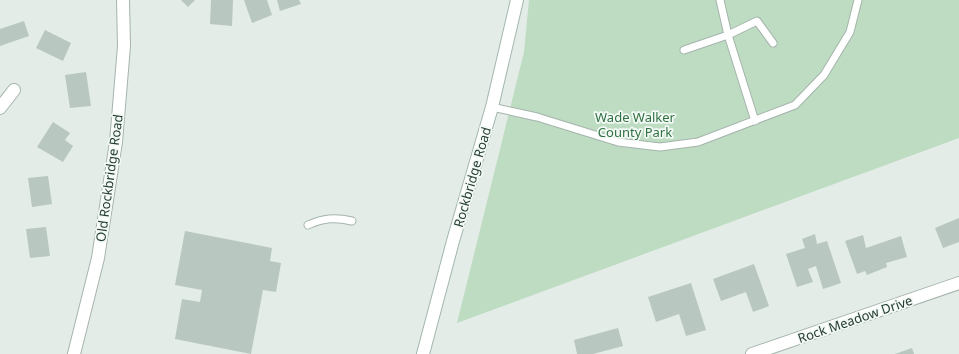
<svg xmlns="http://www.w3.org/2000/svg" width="959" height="354" font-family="'Noto Sans',sans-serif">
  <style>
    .green { fill: #bddcc2 }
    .building { fill: #b8c7c0 }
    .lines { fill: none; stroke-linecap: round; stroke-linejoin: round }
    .service-casing { stroke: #a6b4ad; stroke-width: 9 }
    .minor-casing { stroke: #a6b4ad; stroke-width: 14 }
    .secondary-casing { stroke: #a2b7ae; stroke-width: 14 }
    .service { stroke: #fff; stroke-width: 7 }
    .minor { stroke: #fff; stroke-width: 12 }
    .secondary { stroke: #fff; stroke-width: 12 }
    .labels { text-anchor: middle; stroke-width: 3.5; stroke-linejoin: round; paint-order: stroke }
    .park-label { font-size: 13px; fill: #307142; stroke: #f3f9f5 }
    .street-label { font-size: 13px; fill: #243c33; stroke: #f3f9f5 }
  </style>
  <rect width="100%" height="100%" fill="#e3ece7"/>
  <!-- green -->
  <path class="green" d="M529 0H959V138L457 323 524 52Z"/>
  <!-- building -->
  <path class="building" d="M181 0H195L188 7Z
    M211 0H233L232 26 210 24Z
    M244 0H267L272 15 252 23Z
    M277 0H299L301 4 280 11Z
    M24 21 29 36 0 46V29Z
    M45 30 71 43 63 61 36 48Z
    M86 72 91 106 70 108 65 75Z
    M53 122 70 133 65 140 73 146 63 162 37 147Z
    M48 176 52 204 32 207 28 178Z
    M959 218V242L943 248 935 228Z
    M46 227 50 256 30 258 26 229Z
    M185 231 272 248 270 261 281 263 276 292 263 290 251 354 175 339 182 299 200 302 202 290 175 285Z
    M815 234 817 244 827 241 841 283 823 289 816 266 808 269 813 282 797 287 786 254 805 248 802 239Z
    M863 235 866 248 901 236 907 257 886 263 887 267 867 275 865 271 857 274 845 241Z
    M754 264 769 306 753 312 746 292 721 301 713 279Z
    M691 283 706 330 686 336 679 314 656 322 648 297Z
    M618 328 623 346 593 354H577L574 340Z
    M912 348 914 354H895Z"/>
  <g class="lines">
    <defs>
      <path id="service" d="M720 0 728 35 755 121
        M684 50 728 35 757 21 773 43
        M492 107 537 117 618 142 660 147 698 142 795 105 824 75 850 32 858 0
        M308 225C324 218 335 217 352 221"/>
      <path id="minor" d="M0 108 14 90
        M74 354 98 258 116 142 124 46 123 0
        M752 354 959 283"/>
      <path id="secondary" d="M423 354 453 241 492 107 517 0"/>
    </defs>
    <!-- service casing -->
    <use href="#service" class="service-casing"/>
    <!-- minor casing -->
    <use href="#minor" class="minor-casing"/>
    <!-- secondary casing -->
    <use href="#secondary" class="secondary-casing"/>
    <!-- service -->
    <use href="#service" class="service"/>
    <!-- minor -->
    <use href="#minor" class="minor"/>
    <!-- secondary -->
    <use href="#secondary" class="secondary"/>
  </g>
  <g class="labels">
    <!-- park labels -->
    <g class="park-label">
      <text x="635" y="122">Wade Walker<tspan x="635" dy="15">County Park</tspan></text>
    </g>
    <!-- street labels -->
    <g class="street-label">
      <text transform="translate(472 177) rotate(-74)" y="5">Rockbridge Road</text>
      <text transform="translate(109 178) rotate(-82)" y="5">Old Rockbridge Road</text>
      <text transform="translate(855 319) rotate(-19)" y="5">Rock Meadow Drive</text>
    </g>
  </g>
</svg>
